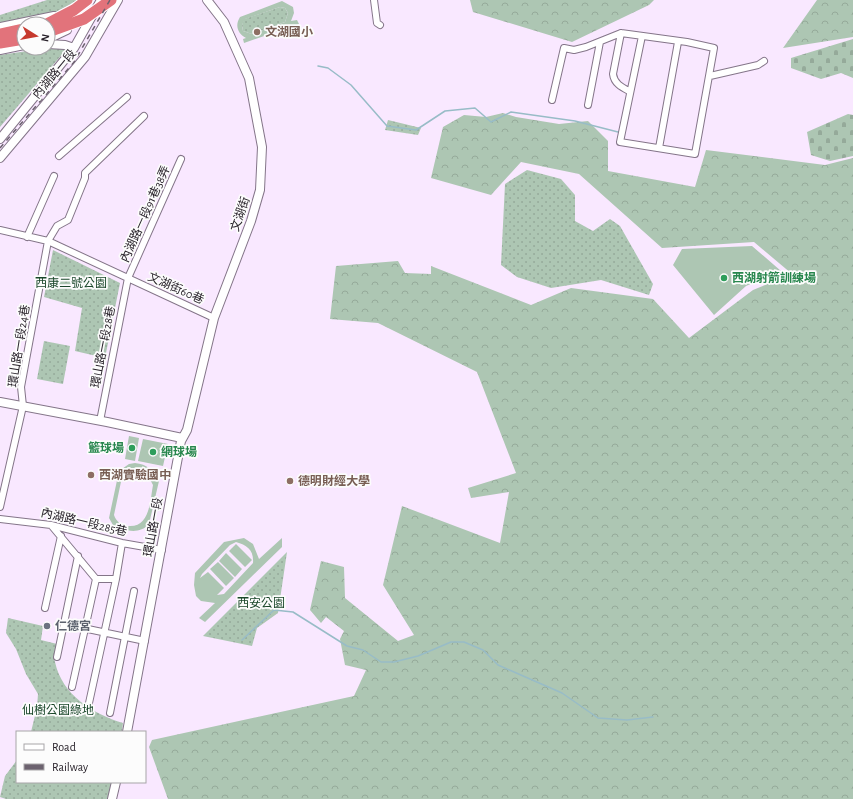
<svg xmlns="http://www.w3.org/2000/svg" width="853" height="799" font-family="'Alegreya Sans','Noto Sans TC',sans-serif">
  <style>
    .grass { fill: url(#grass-dots) }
    .forest { fill: url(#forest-crowns) }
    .cemetery { fill: url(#cemetery-stones) }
    .pitch { fill: #adc6b3; fill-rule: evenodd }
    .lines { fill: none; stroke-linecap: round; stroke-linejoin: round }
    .stream { stroke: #98bcc7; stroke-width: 1.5 }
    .street-casing { stroke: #847589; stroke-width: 8 }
    .secondary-casing { stroke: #847589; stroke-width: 10 }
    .highway-casing { stroke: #fff; stroke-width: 13 }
    .street { stroke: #fff; stroke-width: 6 }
    .secondary { stroke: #fff; stroke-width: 8 }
    .highway { stroke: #e2737b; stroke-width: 11 }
    .rail { stroke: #6c626f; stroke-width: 1.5; stroke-dasharray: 5 5; stroke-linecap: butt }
    .education-dot { fill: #8d6e63; stroke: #fcfcfc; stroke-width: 1.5 }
    .leisure-dot { fill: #2e9e5b; stroke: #fcfcfc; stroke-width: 1.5 }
    .worship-dot { fill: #6b7280; stroke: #fcfcfc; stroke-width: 1.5 }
    .labels { text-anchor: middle; stroke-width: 3.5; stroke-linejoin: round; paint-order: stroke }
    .education-label { font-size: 12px; font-weight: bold; fill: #785e54; stroke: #fcfcfc; text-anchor: start }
    .street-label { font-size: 12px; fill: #28222a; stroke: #fcfcfc }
    .leisure-label { font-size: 12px; font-weight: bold; fill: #27864d; stroke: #fcfcfc; text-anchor: start }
    .park-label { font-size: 12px; fill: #194629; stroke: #fcfcfc }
    .worship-label { font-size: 12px; font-weight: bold; fill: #5b616d; stroke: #fcfcfc; text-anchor: start }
  </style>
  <defs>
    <pattern id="grass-dots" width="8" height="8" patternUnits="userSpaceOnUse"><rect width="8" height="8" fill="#adc6b3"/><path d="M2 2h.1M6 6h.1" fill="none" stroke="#95aa9a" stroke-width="1.8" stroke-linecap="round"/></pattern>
    <pattern id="forest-crowns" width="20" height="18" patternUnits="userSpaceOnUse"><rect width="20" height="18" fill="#adc6b3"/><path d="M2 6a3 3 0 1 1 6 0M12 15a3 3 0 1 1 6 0" fill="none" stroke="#95aa9a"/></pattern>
    <pattern id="cemetery-stones" width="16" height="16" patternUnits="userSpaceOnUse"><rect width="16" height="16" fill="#adc6b3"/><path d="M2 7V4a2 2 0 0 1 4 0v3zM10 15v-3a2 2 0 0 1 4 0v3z" fill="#95aa9a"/></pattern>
  </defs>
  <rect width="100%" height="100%" fill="#f9e8ff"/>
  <!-- grass -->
  <path class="grass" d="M47 0H78L52 14 0 24V15Z
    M280 7 285 8 288 13 285 22 252 34 243 31 242 25 244 19Z
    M61 46 65 48V51L0 127V55Z
    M388 120 421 128 418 135 385 130Z
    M527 170 561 179 575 195V221L593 231 610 219 620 226 653 284 649 295 601 280 551 288 517 277 501 265 505 184Z
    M53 250 120 283 105 358 75 351 82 308 44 297Z
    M44 341 70 346 63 384 37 379Z
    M287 552 278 613 257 628 252 646 203 636Z
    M8 618 43 626 41 640 57 644C56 649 53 656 55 662 62 695 93 714 123 723L122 732H31L37 707 38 694 26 674 16 649 6 633Z
    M17 760V782H112L109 799H6L0 797 5 776Z"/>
  <!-- forest -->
  <path class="forest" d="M470 0H654L649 5 572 42 473 12Z
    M817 0H853V37L783 48Z
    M503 113 516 117 559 124 588 121 608 141V171L695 187 706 150 825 165 853 158V799H168L149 747 152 740 354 696 366 670 345 665 340 639 344 631 326 617 321 623 310 610 321 561 344 567 345 598 398 641 414 635 383 585 402 506 500 543 509 492 471 498 468 488 516 473 477 372 378 323 330 319 336 266 398 261 405 273 431 274V266L531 305 571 288 653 299 689 338 753 290 792 274 754 242 662 248 579 174 521 162 491 195 431 178 443 127 464 115 486 117Z"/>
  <!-- cemetery -->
  <path class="cemetery" d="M853 39V78L841 73 821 79 791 68V58Z
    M848 114 853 115V156L830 161 811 155 807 132Z"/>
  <!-- pitch -->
  <path class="pitch" d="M282 1 293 7 294 13 291 21 297 20 299 24 244 43 243 39 246 38C237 33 235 25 240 17ZM280 7 285 8 288 13 285 22 252 34 243 31 242 25 245 19Z
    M752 246 781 271 746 286 714 315 673 265 682 249Z
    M129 436 139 438 135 461 125 459Z
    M143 439 168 444 163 466 138 461Z
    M135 463C147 464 154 471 159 481L149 524C139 535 125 531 113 525L109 518 119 471 129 464ZM132 471C144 470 148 475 153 485 150 501 150 528 128 526 121 526 116 521 114 515L122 477Z
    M244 538 253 544 259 559 282 538V547L205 622 199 618 215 603 201 601 196 596 194 585 195 573 224 542ZM236 542C247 545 254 550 253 563L224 594 217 595 224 588 208 572 200 578 202 574 230 545Z
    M236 544 252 560 245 567 229 551Z
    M226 553 242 569 235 577 219 561Z
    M218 562 234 578 226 586 210 569Z"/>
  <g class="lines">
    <!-- stream -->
    <path class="stream" d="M318 66 328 68 351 85 387 126 416 130 445 111 475 108 491 122 511 112 575 121 618 132
      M242 640 274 610 293 612 347 646 363 650 381 662H394L418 656 451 642H464L483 650 498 665 562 693 598 718 627 720 653 717"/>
    <defs>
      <path id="street" d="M374 0 377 23 380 25
        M621 33 613 74C614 83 621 87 629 91
        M710 76 758 65 764 61
        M552 100 564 48 574 50 586 47 621 33 687 42 714 48 695 154 620 142 642 36
        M588 105 600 42
        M659 148 678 42
        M59 156 127 97
        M0 230 48 241 214 318
        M27 237 54 176
        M100 421 128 278 181 159
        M0 507 23 406 21 387 48 241 57 226 68 220 85 178V173L144 116
        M0 519 51 525 122 543 162 550
        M51 525 96 579H116
        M45 608 61 536
        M64 624 145 641
        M57 657 78 556
        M72 687 96 579
        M89 703 116 579 122 543
        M110 713 134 591"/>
      <path id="secondary" d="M0 27 54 16
        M48 39 67 30
        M48 44 65 45 74 48
        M0 50 24 45
        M0 139 74 48 101 0
        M0 158 85 57 118 0
        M0 402 107 422 182 438
        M127 732 181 441 187 430 214 318 251 221 260 190 262 147 249 78 224 22 207 0
        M112 799 116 782"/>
      <path id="highway" d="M47 24 74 10 87 0
        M48 32 84 19 111 0
        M0 34 24 29
        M0 43 24 39"/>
    </defs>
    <!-- street casing -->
    <use href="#street" class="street-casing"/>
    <!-- secondary casing -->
    <use href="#secondary" class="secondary-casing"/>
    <!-- highway casing -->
    <use href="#highway" class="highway-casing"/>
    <!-- street -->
    <use href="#street" class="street"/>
    <!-- secondary -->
    <use href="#secondary" class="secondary"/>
    <!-- highway -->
    <use href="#highway" class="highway"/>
    <!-- rail -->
    <path class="rail" d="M0 148 74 62 110 0"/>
  </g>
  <!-- markers -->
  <g class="education-dot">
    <circle cx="257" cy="32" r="4"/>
    <circle cx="91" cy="475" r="4"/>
    <circle cx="290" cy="481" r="4"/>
  </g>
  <g class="leisure-dot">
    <circle cx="724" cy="278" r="4"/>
    <circle cx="132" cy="448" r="4"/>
    <circle cx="153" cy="452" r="4"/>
  </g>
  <circle class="worship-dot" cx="47" cy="626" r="4"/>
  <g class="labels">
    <!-- education labels -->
    <g class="education-label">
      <text x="265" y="36">文湖國小</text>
      <text x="99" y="479">西湖實驗國中</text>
      <text x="298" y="485">德明財經大學</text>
    </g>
    <!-- street labels -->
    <g class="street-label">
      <text transform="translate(54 74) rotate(-50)" y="4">內湖路一段</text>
      <text transform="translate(145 214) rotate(-66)" y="4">內湖路一段91巷38弄</text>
      <text transform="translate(240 214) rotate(-71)" y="4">文湖街</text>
      <text transform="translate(176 288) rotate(24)" y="4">文湖街60巷</text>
      <text transform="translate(19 346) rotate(-81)" y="4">環山路一段24巷</text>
      <text transform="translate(103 347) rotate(-79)" y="4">環山路一段28巷</text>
      <text transform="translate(84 522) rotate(13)" y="4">內湖路一段285巷</text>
      <text transform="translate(153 527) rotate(-80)" y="4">環山路一段</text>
    </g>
    <!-- leisure labels -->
    <g class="leisure-label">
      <text x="732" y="282">西湖射箭訓練場</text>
      <text x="124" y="452" text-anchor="end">籃球場</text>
      <text x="161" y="456">網球場</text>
    </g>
    <!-- park labels -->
    <g class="park-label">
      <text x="71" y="287">西康二號公園</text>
      <text x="261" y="607">西安公園</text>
      <text x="58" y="714">仙樹公園綠地</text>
    </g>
    <!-- worship labels -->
    <g class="worship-label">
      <text x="55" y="630">仁德宮</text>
    </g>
  </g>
  <!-- legend -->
  <rect x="16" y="731" width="130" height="52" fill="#fcfcfc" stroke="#a7a5a8"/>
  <rect x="24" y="744" width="20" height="6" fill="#ffffff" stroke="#a7a5a8"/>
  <text x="52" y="751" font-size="12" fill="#28222a">Road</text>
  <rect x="24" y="764" width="20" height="6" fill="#6c626f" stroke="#a7a5a8"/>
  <text x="52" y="771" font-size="12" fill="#28222a">Railway</text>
  <!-- north arrow -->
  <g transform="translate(36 36) rotate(101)"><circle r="19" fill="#fcfcfc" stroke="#a7a5a8"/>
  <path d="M0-3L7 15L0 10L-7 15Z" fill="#c6392d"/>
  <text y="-6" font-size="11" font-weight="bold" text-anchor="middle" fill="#28222a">N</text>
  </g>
</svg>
